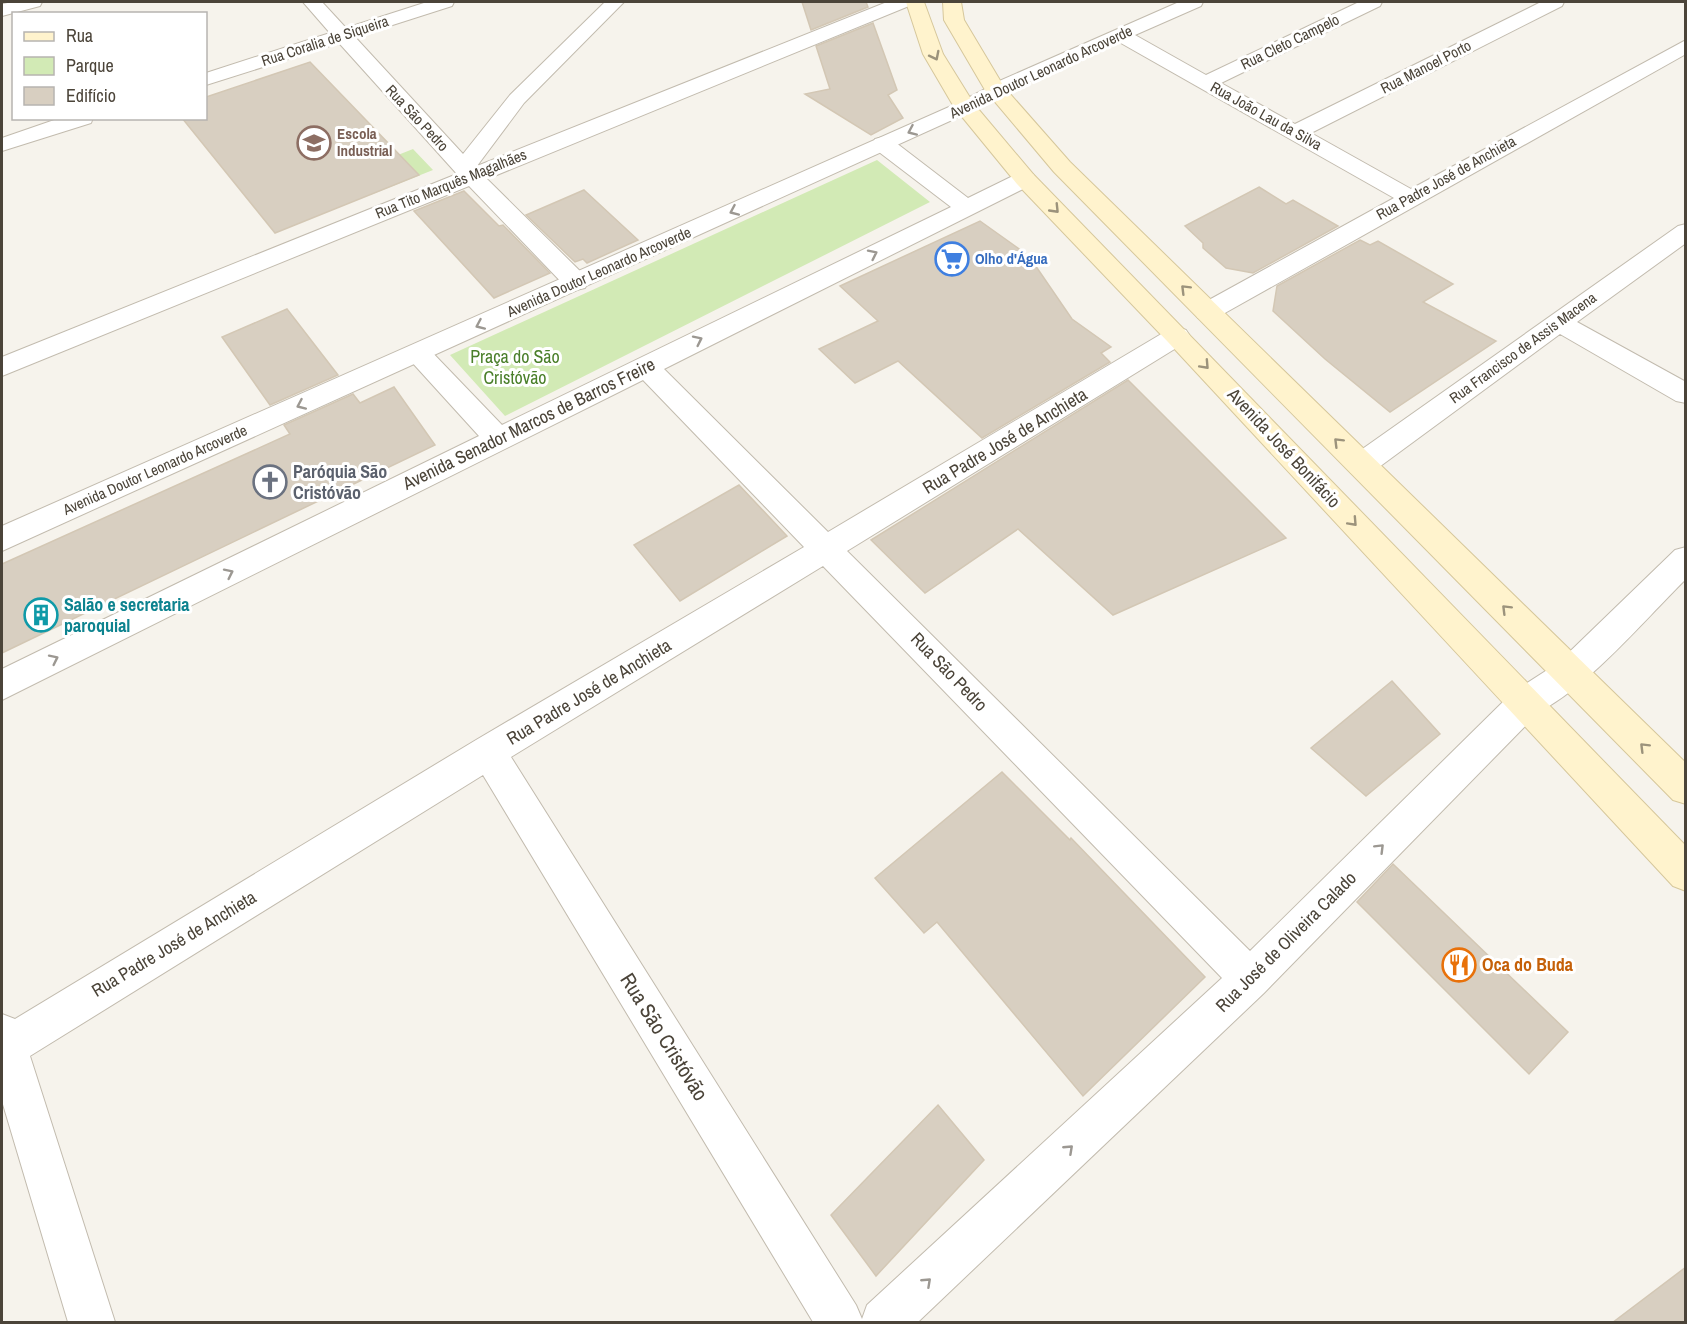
<svg xmlns="http://www.w3.org/2000/svg" width="1687" height="1324" font-family="'Archivo Narrow',sans-serif">
  <style>
    .green { fill: #d2eab5 }
    .building { fill: #d8cfc1; stroke: #d3c7b4; stroke-width: 1.5 }
    .lines { fill: none; stroke-linecap: round; stroke-linejoin: round }
    .minor-casing { stroke: #c2bbae; stroke-width: 2 }
    .tertiary-casing { stroke: #c2bbae; stroke-width: 2 }
    .secondary-casing { stroke: #d6c79b; stroke-width: 2 }
    .minor { fill: #fff; fill-rule: evenodd }
    .tertiary { fill: #fff; fill-rule: evenodd }
    .secondary { fill: #fff3cd; fill-rule: evenodd }
    .oneway { stroke: #9c937c }
    .oneway2 { stroke: #9c9892 }
    .labels { text-anchor: middle; stroke-width: 6; stroke-linejoin: round; paint-order: stroke }
    .far-street-label { font-size: 15px; fill: #4b4439; stroke: #fff }
    .far-education-label { font-size: 15px; font-weight: bold; fill: #785e54; stroke: #fff; text-anchor: start }
    .far-shop-label { font-size: 15px; font-weight: bold; fill: #366cbe; stroke: #fff; text-anchor: start }
    .park-label { font-size: 18px; fill: #4a7f2a; stroke: #fff }
    .street-label { font-size: 18px; fill: #4b4439; stroke: #fff }
    .worship-label { font-size: 18px; font-weight: bold; fill: #5b616d; stroke: #fff; text-anchor: start }
    .culture-label { font-size: 18px; font-weight: bold; fill: #0d838f; stroke: #fff; text-anchor: start }
    .food-label { font-size: 18px; font-weight: bold; fill: #c56008; stroke: #fff; text-anchor: start }
    .near-street-label { font-size: 21px; fill: #4b4439; stroke: #fff }
  </style>
  <rect width="100%" height="100%" fill="#f6f3ec"/>
  <!-- green -->
  <path class="green" d="M413 149 433 170 370 195 350 174Z
    M877 160 930 202 505 416 450 355Z"/>
  <!-- building -->
  <path class="building" d="M802 2H866L868 7 811 30Z
    M873 23 897 90 888 95 903 118 871 135 805 94 830 89 816 46Z
    M310 62 419 175 275 233 182 118H206V97Z
    M1259 187 1286 204 1293 200 1338 226 1253 273 1226 268 1203 248V243L1185 226Z
    M584 190 638 240 587 263 583 259 575 262 526 215Z
    M464 191 499 226 503 225 550 273 494 298 414 211Z
    M980 221 1022 251 1033 262 1072 319 1111 347 1101 353 1110 362 982 438 898 361 855 383 819 349 878 321 840 286Z
    M1360 240 1370 245 1378 241 1453 284 1423 302 1496 341 1390 412 1325 359 1273 311 1277 286Z
    M287 309 338 375 270 405 222 337Z
    M1128 380 1286 538 1113 615 1018 529 925 593 871 540Z
    M394 387 435 445 2 653V564L290 434 284 425 353 394 360 403Z
    M739 485 787 536 680 601 634 545Z
    M1392 681 1440 734 1366 796 1311 748Z
    M1002 772 1070 840 1071 838 1205 977 1083 1096 937 922 924 933 875 878Z
    M1393 864 1568 1032 1529 1074 1357 902Z
    M938 1105 984 1160 876 1276 831 1215Z
    M1686 1267V1323H1612Z"/>
  <g class="lines">
    <defs>
      <path id="minor" d="M13 2H42L40 6 2 16V4Z
        M303 2H322L346 28 427 2H454L452 6 355 37 463 154 510 95 605 2H624L524 103 477 166 887 2H911L909 6 487 179 585 276 588 282 585 288 576 290 567 288 469 186 2 376V357L457 174 339 43 206 85V73L330 33Z
        M1179 2H1203L1201 6 1135 35 1206 75 1359 2H1382L1380 6 1221 83 1295 124 1541 2H1564L1562 6 1311 133 1411 189 1686 40V54L1216 318 1207 320 1198 318 1194 312 1198 306 1394 198 1119 42 1002 94 995 96 988 94 985 90 988 86Z
        M60 118H93L91 123 2 151V138Z
        M883 137 891 139 968 198 1017 174 1025 172 1033 174 1036 179 1033 184 664 369 828 532 1168 330 1177 327 1186 330 1190 336 1186 342 847 551 1250 951 1513 692 1525 688 1537 692 1542 703 1537 714 1264 993 918 1322H813L483 775 30 1056 115 1322H68L2 1101V1014L15 1019 476 740 804 547 643 380 2 700V669L479 436 409 359 405 353 409 347 418 344 427 347 502 425 951 207 875 149 872 144 875 139ZM823 566 1222 978 867 1305 862 1319 856 1305 511 757Z
        M1686 224V243L1577 322 1686 382V403L1676 401 1560 334 1371 473 1361 476 1351 473 1347 465 1351 457 1678 226Z"/>
      <path id="tertiary" d="M995 84 1002 86 1005 90 1002 94 972 111 2 551V526L958 103Z
        M1686 547V579C1643 621 1580 698 1525 718L1513 714 1508 703 1513 692 1558 663 1675 550Z"/>
      <path id="secondary" d="M906 2H924L943 54 974 104 1033 174 1686 846V891L1673 886 1168 342 1017 184 954 107 923 54Z
        M943 2H961L964 20 1004 87 1070 162 1686 763V804L1673 800 1054 172 985 90 944 20Z"/>
    </defs>
    <!-- minor casing -->
    <use href="#minor" class="minor-casing"/>
    <!-- tertiary casing -->
    <use href="#tertiary" class="tertiary-casing"/>
    <!-- secondary casing -->
    <use href="#secondary" class="secondary-casing"/>
    <!-- minor -->
    <use href="#minor" class="minor"/>
    <!-- tertiary -->
    <use href="#tertiary" class="tertiary"/>
    <!-- secondary -->
    <use href="#secondary" class="secondary"/>
  </g>
  <!-- one-way arrows -->
  <defs><path id="oneway-chevron" d="M-2-3.5L2.5 0L-2 3.5" fill="none" stroke-width="1.6" stroke-linecap="round" stroke-linejoin="round" transform="scale(1.5)"/></defs>
  <g class="oneway">
    <use href="#oneway-chevron" transform="translate(935 56) rotate(63)"/>
    <use href="#oneway-chevron" transform="translate(1055 209) rotate(46)"/>
    <use href="#oneway-chevron" transform="translate(1185 289) rotate(-135)"/>
    <use href="#oneway-chevron" transform="translate(1205 365) rotate(47)"/>
    <use href="#oneway-chevron" transform="translate(1338 442) rotate(-135)"/>
    <use href="#oneway-chevron" transform="translate(1353 522) rotate(47)"/>
    <use href="#oneway-chevron" transform="translate(1506 609) rotate(-135)"/>
    <use href="#oneway-chevron" transform="translate(1644 747) rotate(-135)"/>
  </g>
  <g class="oneway2">
    <use href="#oneway-chevron" transform="translate(912 131) rotate(156)"/>
    <use href="#oneway-chevron" transform="translate(734 211) rotate(156)"/>
    <use href="#oneway-chevron" transform="translate(873 254) rotate(-26)"/>
    <use href="#oneway-chevron" transform="translate(480 325) rotate(156)"/>
    <use href="#oneway-chevron" transform="translate(698 340) rotate(-26)"/>
    <use href="#oneway-chevron" transform="translate(301 405) rotate(156)"/>
    <use href="#oneway-chevron" transform="translate(229 573) rotate(-26)"/>
    <use href="#oneway-chevron" transform="translate(54 659) rotate(-26)"/>
    <use href="#oneway-chevron" transform="translate(1380 848) rotate(-45)"/>
    <use href="#oneway-chevron" transform="translate(1069 1149) rotate(-43)"/>
    <use href="#oneway-chevron" transform="translate(927 1282) rotate(-43)"/>
  </g>
  <!-- icons -->
  <defs>
    <symbol id="school-ring" viewBox="-11 -11 22 22"><circle r="9.5" fill="#fff" stroke="#8d6e63" stroke-width="1.5"/><path d="M0-5L7-2L0 1L-7-2ZM-4 1L0 2.5L4 1V4Q0 6-4 4Z" fill="#8d6e63"/></symbol>
    <symbol id="supermarket-ring" viewBox="-11 -11 22 22"><circle r="9.5" fill="#fff" stroke="#3f7fe0" stroke-width="1.5"/><path d="M-6-5.5h2.5l.6 2H6L4.5 2H-2.5L-4.4-4H-6ZM-1.5 3.2a1.3 1.3 0 1 0 .1 0ZM3 3.2a1.3 1.3 0 1 0 .1 0Z" fill="#3f7fe0"/></symbol>
    <symbol id="church-ring" viewBox="-11 -11 22 22"><circle r="9.5" fill="#fff" stroke="#6b7280" stroke-width="1.5"/><path d="M-1.2-6h2.4v3.5h3.3v2.4h-3.3V6h-2.4V-.1h-3.3v-2.4h3.3Z" fill="#6b7280"/></symbol>
    <symbol id="building-ring" viewBox="-11 -11 22 22"><circle r="9.5" fill="#fff" stroke="#0f9aa8" stroke-width="1.5"/><path d="M-4-6H4V6H1V3H-1V6H-4ZM-2.5-4.3h1.7v1.8h-1.7ZM.8-4.3h1.7v1.8H.8ZM-2.5-1h1.7V.8h-1.7ZM.8-1h1.7V.8H.8Z" fill="#0f9aa8"/></symbol>
    <symbol id="restaurant-ring" viewBox="-11 -11 22 22"><circle r="9.5" fill="#fff" stroke="#e8710a" stroke-width="1.5"/><path d="M-5-6h1v4h1v-4h1v4h1v-4h1v5L-1.5 .5V6h-2V.5L-5-1ZM5-6V6H3V1.5H1.5Q1.5-4 5-6Z" fill="#e8710a"/></symbol>
  </defs>
  <g fill-rule="evenodd">
    <use href="#school-ring" x="295" y="124" width="38" height="38"/>
    <use href="#supermarket-ring" x="933" y="240" width="38" height="38"/>
    <use href="#church-ring" x="251" y="463" width="38" height="38"/>
    <use href="#building-ring" x="22" y="596" width="38" height="38"/>
    <use href="#restaurant-ring" x="1440" y="946" width="38" height="38"/>
  </g>
  <g class="labels">
    <!-- far-street labels -->
    <g class="far-street-label">
      <text transform="translate(325 41) rotate(-18)" y="5">Rua Coralia de Siqueira</text>
      <text transform="translate(1290 42) rotate(-26)" y="5">Rua Cleto Campelo</text>
      <text transform="translate(1426 67) rotate(-27)" y="5">Rua Manoel Porto</text>
      <text transform="translate(1041 72) rotate(-25)" y="5">Avenida Doutor Leonardo Arcoverde</text>
      <text transform="translate(1266 116) rotate(29)" y="5">Rua João Lau da Silva</text>
      <text transform="translate(417 118) rotate(47)" y="5">Rua São Pedro</text>
      <text transform="translate(1446 178) rotate(-29)" y="5">Rua Padre José de Anchieta</text>
      <text transform="translate(451 184) rotate(-22)" y="5">Rua Tito Marquês Magalhães</text>
      <text transform="translate(599 272) rotate(-24)" y="5">Avenida Doutor Leonardo Arcoverde</text>
      <text transform="translate(1523 348) rotate(-36)" y="5">Rua Francisco de Assis Macena</text>
      <text transform="translate(155 470) rotate(-24)" y="5">Avenida Doutor Leonardo Arcoverde</text>
    </g>
    <!-- far-education labels -->
    <g class="far-education-label">
      <text x="337" y="139">Escola<tspan x="337" dy="17">Industrial</tspan></text>
    </g>
    <!-- far-shop labels -->
    <g class="far-shop-label">
      <text x="975" y="264">Olho d'Água</text>
    </g>
    <!-- park labels -->
    <g class="park-label">
      <text x="515" y="363">Praça do São<tspan x="515" dy="21">Cristóvão</tspan></text>
    </g>
    <!-- street labels -->
    <g class="street-label">
      <text transform="translate(529 424) rotate(-26)" y="6">Avenida Senador Marcos de Barros Freire</text>
      <text transform="translate(1005 441) rotate(-31)" y="6">Rua Padre José de Anchieta</text>
      <text transform="translate(1284 448) rotate(47)" y="6">Avenida José Bonifácio</text>
      <text transform="translate(949 672) rotate(46)" y="6">Rua São Pedro</text>
      <text transform="translate(589 692) rotate(-31)" y="6">Rua Padre José de Anchieta</text>
      <text transform="translate(1286 942) rotate(-45)" y="6">Rua José de Oliveira Calado</text>
      <text transform="translate(174 944) rotate(-31)" y="6">Rua Padre José de Anchieta</text>
    </g>
    <!-- worship labels -->
    <g class="worship-label">
      <text x="293" y="478">Paróquia São<tspan x="293" dy="21">Cristóvão</tspan></text>
    </g>
    <!-- culture labels -->
    <g class="culture-label">
      <text x="64" y="611">Salão e secretaria<tspan x="64" dy="21">paroquial</tspan></text>
    </g>
    <!-- food labels -->
    <g class="food-label">
      <text x="1482" y="971">Oca do Buda</text>
    </g>
    <!-- near-street labels -->
    <g class="near-street-label">
      <text transform="translate(664 1037) rotate(58)" y="7">Rua São Cristóvão</text>
    </g>
  </g>
  <!-- border -->
  <rect width="1687" height="1324" fill="none" stroke="#4b4439" stroke-width="6"/>
  <!-- legend -->
  <rect x="12" y="12" width="195" height="108" fill="#ffffff" stroke="#b7b4b0" stroke-width="1.5"/>
  <rect x="24" y="32" width="30" height="9" fill="#fff3cd" stroke="#b7b4b0" stroke-width="1.5"/>
  <text x="66" y="42" font-size="18" fill="#4b4439">Rua</text>
  <rect x="24" y="57" width="30" height="18" fill="#d2eab5" stroke="#b7b4b0" stroke-width="1.5"/>
  <text x="66" y="72" font-size="18" fill="#4b4439">Parque</text>
  <rect x="24" y="87" width="30" height="18" fill="#d8cfc1" stroke="#b7b4b0" stroke-width="1.5"/>
  <text x="66" y="102" font-size="18" fill="#4b4439">Edifício</text>
</svg>
